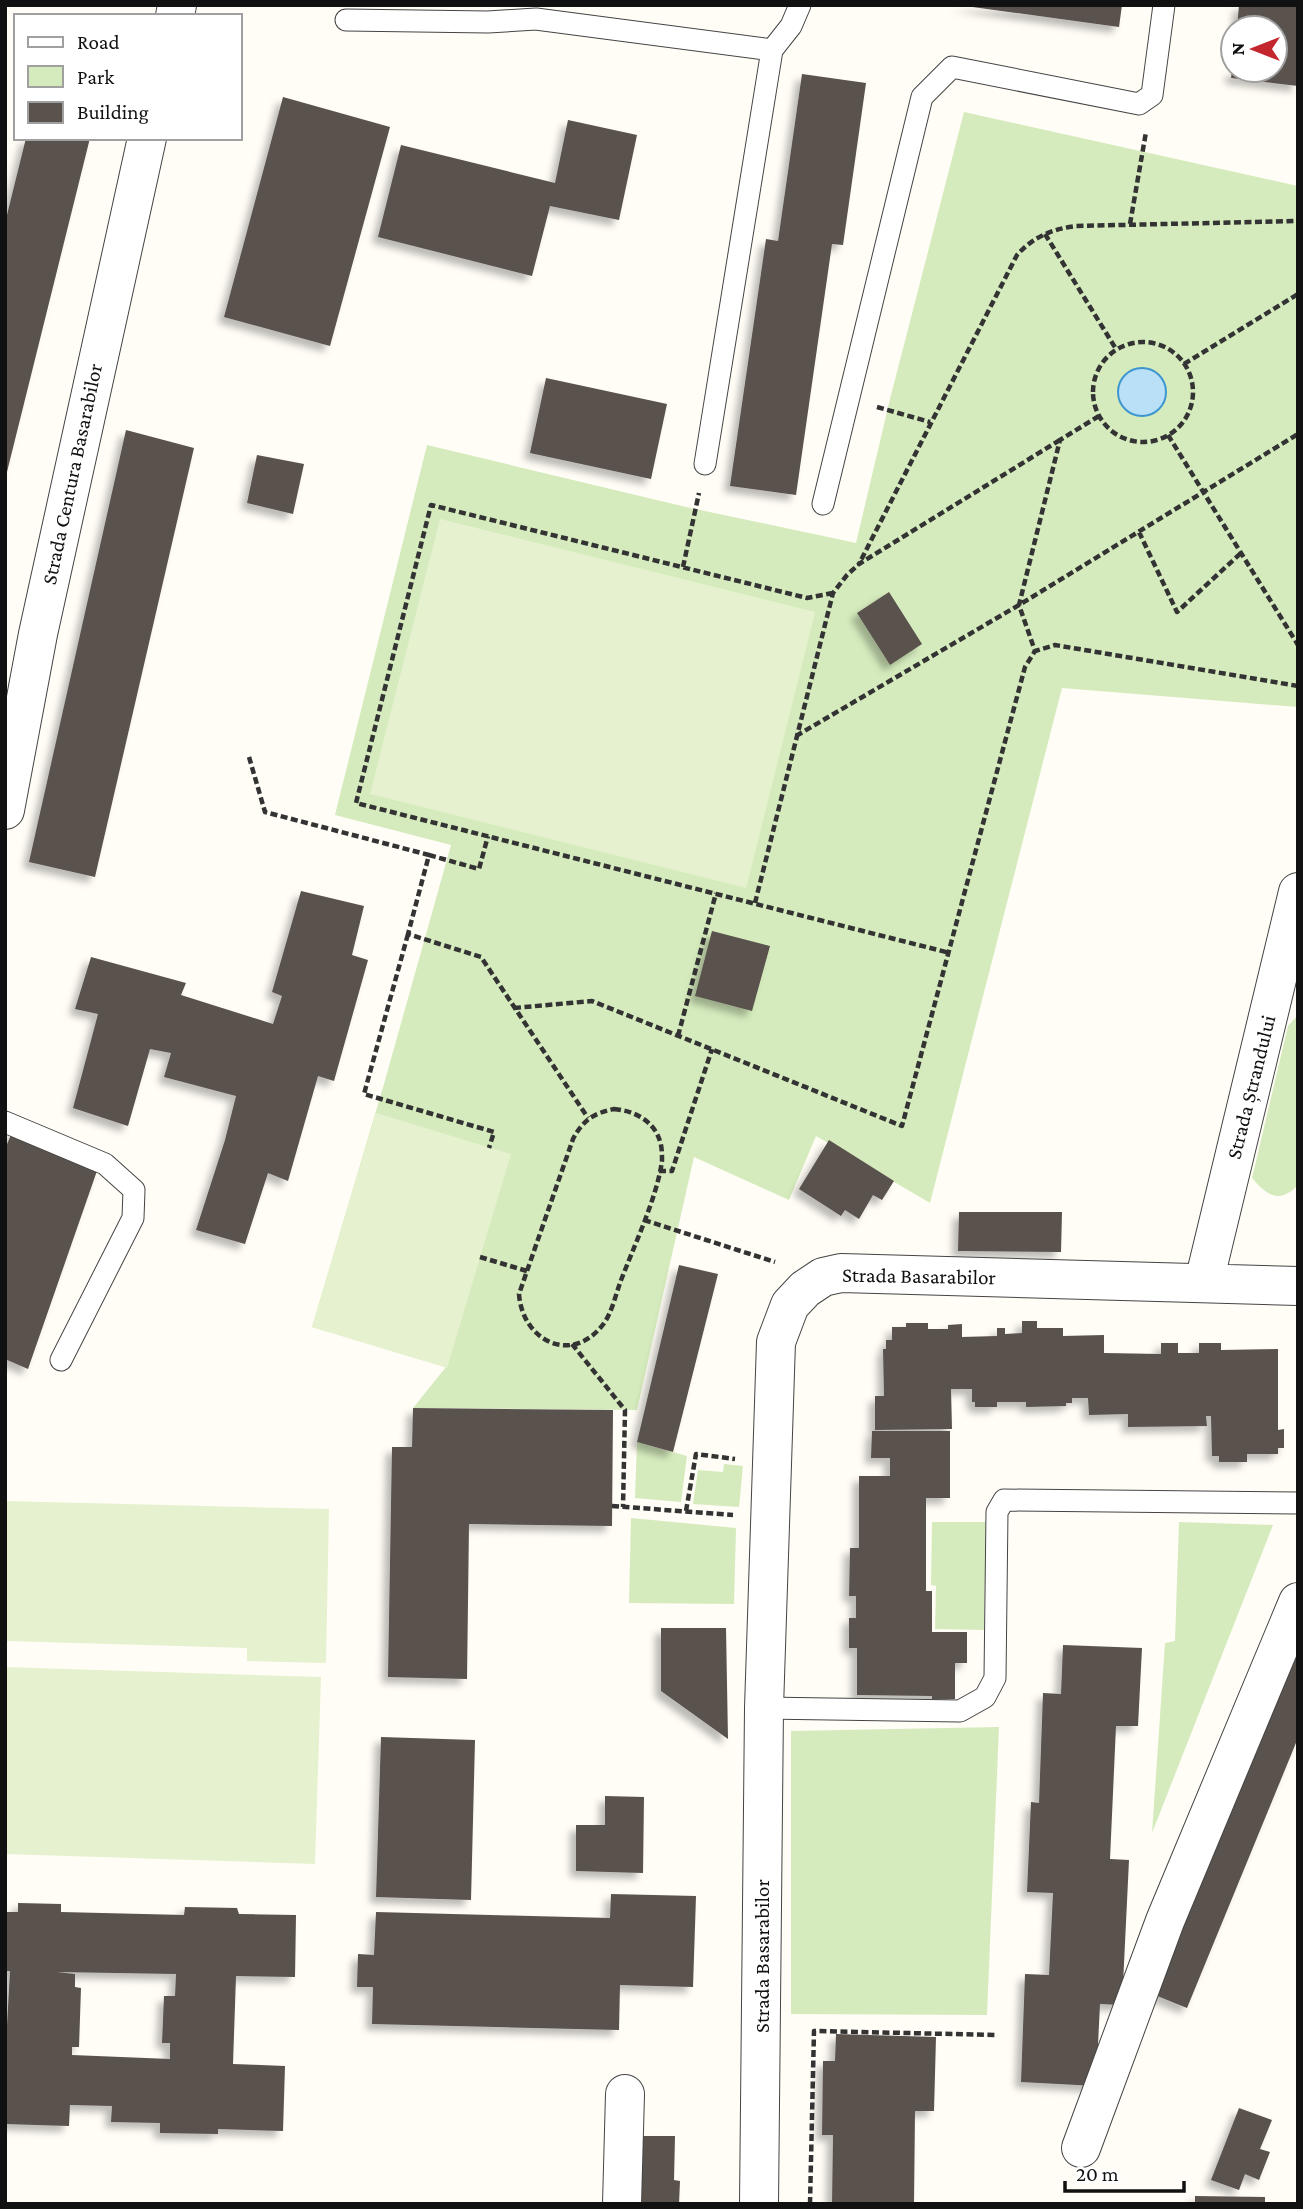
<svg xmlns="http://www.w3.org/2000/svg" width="1303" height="2209" font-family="'Crimson Pro',serif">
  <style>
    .green { fill: #d5ebbd }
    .pitch { fill: #e6f2cf }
    .water { fill: #b9e0f7; stroke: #3f96cf; stroke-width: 2 }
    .building { fill: #5a524d; fill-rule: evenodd; filter: url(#shadow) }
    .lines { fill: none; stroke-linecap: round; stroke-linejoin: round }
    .service-casing { stroke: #444; stroke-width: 23 }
    .minor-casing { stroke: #444; stroke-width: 40 }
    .path { stroke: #333; stroke-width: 4.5; stroke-dasharray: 7 3.5; stroke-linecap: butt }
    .service { stroke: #fff; stroke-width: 21 }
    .minor { stroke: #fff; stroke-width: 38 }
    .labels { text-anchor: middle; stroke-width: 7; stroke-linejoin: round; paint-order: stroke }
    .street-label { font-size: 21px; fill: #111; stroke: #fff }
  </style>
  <defs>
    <filter id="shadow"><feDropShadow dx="-6" dy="6" stdDeviation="3.5" flood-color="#0004"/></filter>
  </defs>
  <rect width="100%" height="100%" fill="#fffdf5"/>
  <!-- green -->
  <path class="green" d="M964 112 1298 186V707L1062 688 930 1203 816 1136 789 1200 694 1157 637 1410 413 1408 446 1367 312 1327 384 1084 451 845 335 815 427 445 686 507 856 543 890 399Z
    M1298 1015V1185C1280 1204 1267 1196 1252 1178L1288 1026Z
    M637 1442 687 1456 681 1502 635 1498Z
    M724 1464 743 1466 739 1507 693 1504 698 1470 723 1472Z
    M631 1518 736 1528 734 1604 629 1603Z
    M932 1522H986L984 1630 935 1629 936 1586 931 1585Z
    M1179 1522 1273 1525 1152 1833 1165 1643 1175 1641Z
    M999 1727 987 2015 791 2014V1731Z"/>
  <!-- pitch -->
  <path class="pitch" d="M440 519 815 612 746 888 370 794Z
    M376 1113 511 1154 447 1368 312 1327Z
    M5 1501 329 1509 326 1663 247 1661V1648L5 1641Z
    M5 1667 321 1677 315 1864 5 1854Z"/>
  <!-- water -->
  <path class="water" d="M1118 392a24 24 0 1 1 48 0a24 24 0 1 1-48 0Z"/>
  <!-- building -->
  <path class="building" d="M958 5H1122L1119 27Z
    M1239 5H1298V86L1231 78 1232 70H1275V28H1237Z
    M802 74 866 83 843 245 832 244 796 495 730 486 766 239 778 241Z
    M283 97 390 127 330 346 224 317Z
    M568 120 637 135 619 220 550 206 532 276 378 237 401 145 555 183Z
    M26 138H90L6 476 5 223Z
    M546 378 667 404 651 479 530 453Z
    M126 430 194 448 95 877 29 862Z
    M257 455 304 464 293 514 247 503Z
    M889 592 922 644 890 665 857 613Z
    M301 891 364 906 352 955 368 960 334 1081 318 1076 288 1181 268 1173 245 1244 196 1230 225 1140 236 1096 164 1077 171 1053 150 1049 128 1126 73 1108 98 1014 75 1009 91 957 186 983 181 995 273 1024 282 996 272 992Z
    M712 931 770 946 752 1011 695 996Z
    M13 1130 98 1168 28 1369 5 1359V1149Z
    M829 1140 894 1181 882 1200 873 1195 859 1219 845 1210 841 1216 799 1189Z
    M959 1212H1062L1061 1252 958 1251Z
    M679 1265 718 1274 673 1452 637 1442Z
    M1022 1321H1037V1328H1063V1336L1104 1335V1353L1161 1354V1343H1178V1353H1199V1343H1221V1350L1278 1349V1430L1284 1429V1448H1278V1454H1247V1462H1219V1456H1212L1211 1416H1206L1207 1426 1128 1427V1414L1089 1415 1088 1398H1072V1403H1066V1406L1026 1407V1402H997V1407H975V1402H972V1389H951L952 1429 875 1430V1396H884L883 1349H886V1340H892V1327H906V1323H928V1329H948V1325L962 1324V1337L997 1336V1328H1005V1334L1022 1333Z
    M413 1408 613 1410 612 1526 469 1524 467 1679 388 1677 392 1447H412Z
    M872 1431H950V1498H926V1591H932V1632H967V1663H955V1699H932V1696L857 1695V1648H849V1618H856V1596H849L850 1548H859V1476H890V1458H871Z
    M661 1628H726L728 1739 661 1691Z
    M1298 1630V1738L1187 2008 1150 1993Z
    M1063 1645 1142 1648 1138 1726H1116L1110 1859 1129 1860 1122 2005 1100 2004 1096 2086 1021 2082 1025 1974 1049 1975 1053 1893 1027 1892 1031 1802 1039 1803 1043 1693 1061 1694Z
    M381 1737 475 1740 471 1900 376 1897Z
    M605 1796 644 1797 643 1873 576 1871V1825H605Z
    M611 1894 696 1896 693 1987 620 1985 619 2030 372 2024 373 1987H357L358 1954 374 1955 376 1912 610 1918Z
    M18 1903 61 1904V1912L184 1915 185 1907 237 1908 239 1914 296 1915 295 1977 236 1976 233 2064 285 2066 283 2131 218 2129V2134L160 2133V2123L111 2122 112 2106 70 2105 69 2126 5 2124V2062L10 1971H5V1912H18ZM57 1972 176 1974 175 1996H164L162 2043H170V2059L72 2055V2047H79L81 1988 75 1987V1974Z
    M836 2034 936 2037 934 2111H915L914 2204H832L833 2135H822L823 2061H835Z
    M1239 2108 1272 2120 1260 2149 1270 2152 1259 2180 1245 2174 1239 2190 1211 2180Z
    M635 2136H675L674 2180 680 2181 679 2204H633Z
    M1195 2196 1265 2197V2204H1195Z"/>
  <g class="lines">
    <defs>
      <path id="service" d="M346 20 488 22 536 19 772 50
        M705 464 772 50 791 26 800 5
        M823 504 922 97 952 67 1139 104 1152 95 1164 5
        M5 1122 105 1164 134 1190 133 1218 61 1360
        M764 1708 960 1711 985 1697 995 1678 997 1512 1004 1500 1298 1503"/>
      <path id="minor" d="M175 16 177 5
        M5 810 38 634 147 138
        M1204 1282 1298 892
        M1081 2148 1165 1921 1298 1602
        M622 2204 625 2094
        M759 2204 764 1708 776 1342 790 1305 805 1289 823 1277 841 1273 1298 1286"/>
    </defs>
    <!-- service casing -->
    <use href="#service" class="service-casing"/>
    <!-- minor casing -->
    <use href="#minor" class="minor-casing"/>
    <!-- path -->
    <path class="path" d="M1130 224 1146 132
      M1045 234 1116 349
      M1093 392a50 50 0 1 1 100 0a50 50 0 1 1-100 0Z
      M1184 364 1298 294
      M877 407 930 422
      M1099 416 1060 440 1019 605 1035 651 1055 645 1298 686
      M1168 435 1298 645
      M1060 440 859 564 1017 255C1033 237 1052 229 1076 226L1298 221
      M1139 532 1177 612 1241 553
      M683 567 699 493
      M833 593 807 598 431 505 356 803 950 953
      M796 736 1019 605 1298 434
      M249 757 265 812 429 855 408 934 481 957 588 1118
      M429 855 479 869 488 836
      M755 903 833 593 847 575 859 564
      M408 934 364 1094 494 1132 489 1148
      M514 1008 592 1001 902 1126 1025 667 1035 651
      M678 1036 716 893
      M614 1109C636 1111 656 1122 661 1145 662 1150 662 1156 662 1161 657 1198 633 1248 620 1283 615 1297 611 1316 601 1327 569 1365 522 1339 519 1294L573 1139C583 1120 594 1113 614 1109Z
      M659 1171H672L712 1049
      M644 1220 775 1262
      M480 1257 527 1271
      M572 1344 625 1410 623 1507
      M612 1506 733 1515
      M686 1511 696 1454 735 1459
      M810 2204 814 2031 998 2035"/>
    <!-- service -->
    <use href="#service" class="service"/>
    <!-- minor -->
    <use href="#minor" class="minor"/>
  </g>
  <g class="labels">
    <!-- street labels -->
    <g class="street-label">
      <text transform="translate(72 474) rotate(-78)" y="7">Strada Centura Basarabilor</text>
      <text transform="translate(1251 1087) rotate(-76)" y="7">Strada Ștrandului</text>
      <text transform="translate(919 1276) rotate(1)" y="7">Strada Basarabilor</text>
      <text transform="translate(762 1956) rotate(-90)" y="7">Strada Basarabilor</text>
    </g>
  </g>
  <!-- border -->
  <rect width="1303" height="2209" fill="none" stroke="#111111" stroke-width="14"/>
  <!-- legend -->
  <rect x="14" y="14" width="228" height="126" fill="#ffffff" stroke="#a0a0a0" stroke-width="2"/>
  <rect x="28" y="37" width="35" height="10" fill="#ffffff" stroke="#a0a0a0" stroke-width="2"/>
  <text x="77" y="49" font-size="21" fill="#111111">Road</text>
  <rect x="28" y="66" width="35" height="21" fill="#d5ebbd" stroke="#a0a0a0" stroke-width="2"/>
  <text x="77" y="84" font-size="21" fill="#111111">Park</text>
  <rect x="28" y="102" width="35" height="21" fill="#5a524d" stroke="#a0a0a0" stroke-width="2"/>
  <text x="77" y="119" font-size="21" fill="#111111">Building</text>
  <!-- north arrow -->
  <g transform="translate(1254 49) rotate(270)"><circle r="33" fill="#ffffff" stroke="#a0a0a0" stroke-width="2"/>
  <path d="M0-5L12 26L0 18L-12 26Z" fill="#c4262e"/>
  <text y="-10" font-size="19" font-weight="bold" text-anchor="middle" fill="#111111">N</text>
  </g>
  <!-- scale -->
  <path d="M1065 2181v10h119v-10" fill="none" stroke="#111111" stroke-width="3.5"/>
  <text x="1076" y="2181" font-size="21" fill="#111111" stroke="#ffffff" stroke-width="5" paint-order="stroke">20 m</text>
</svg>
